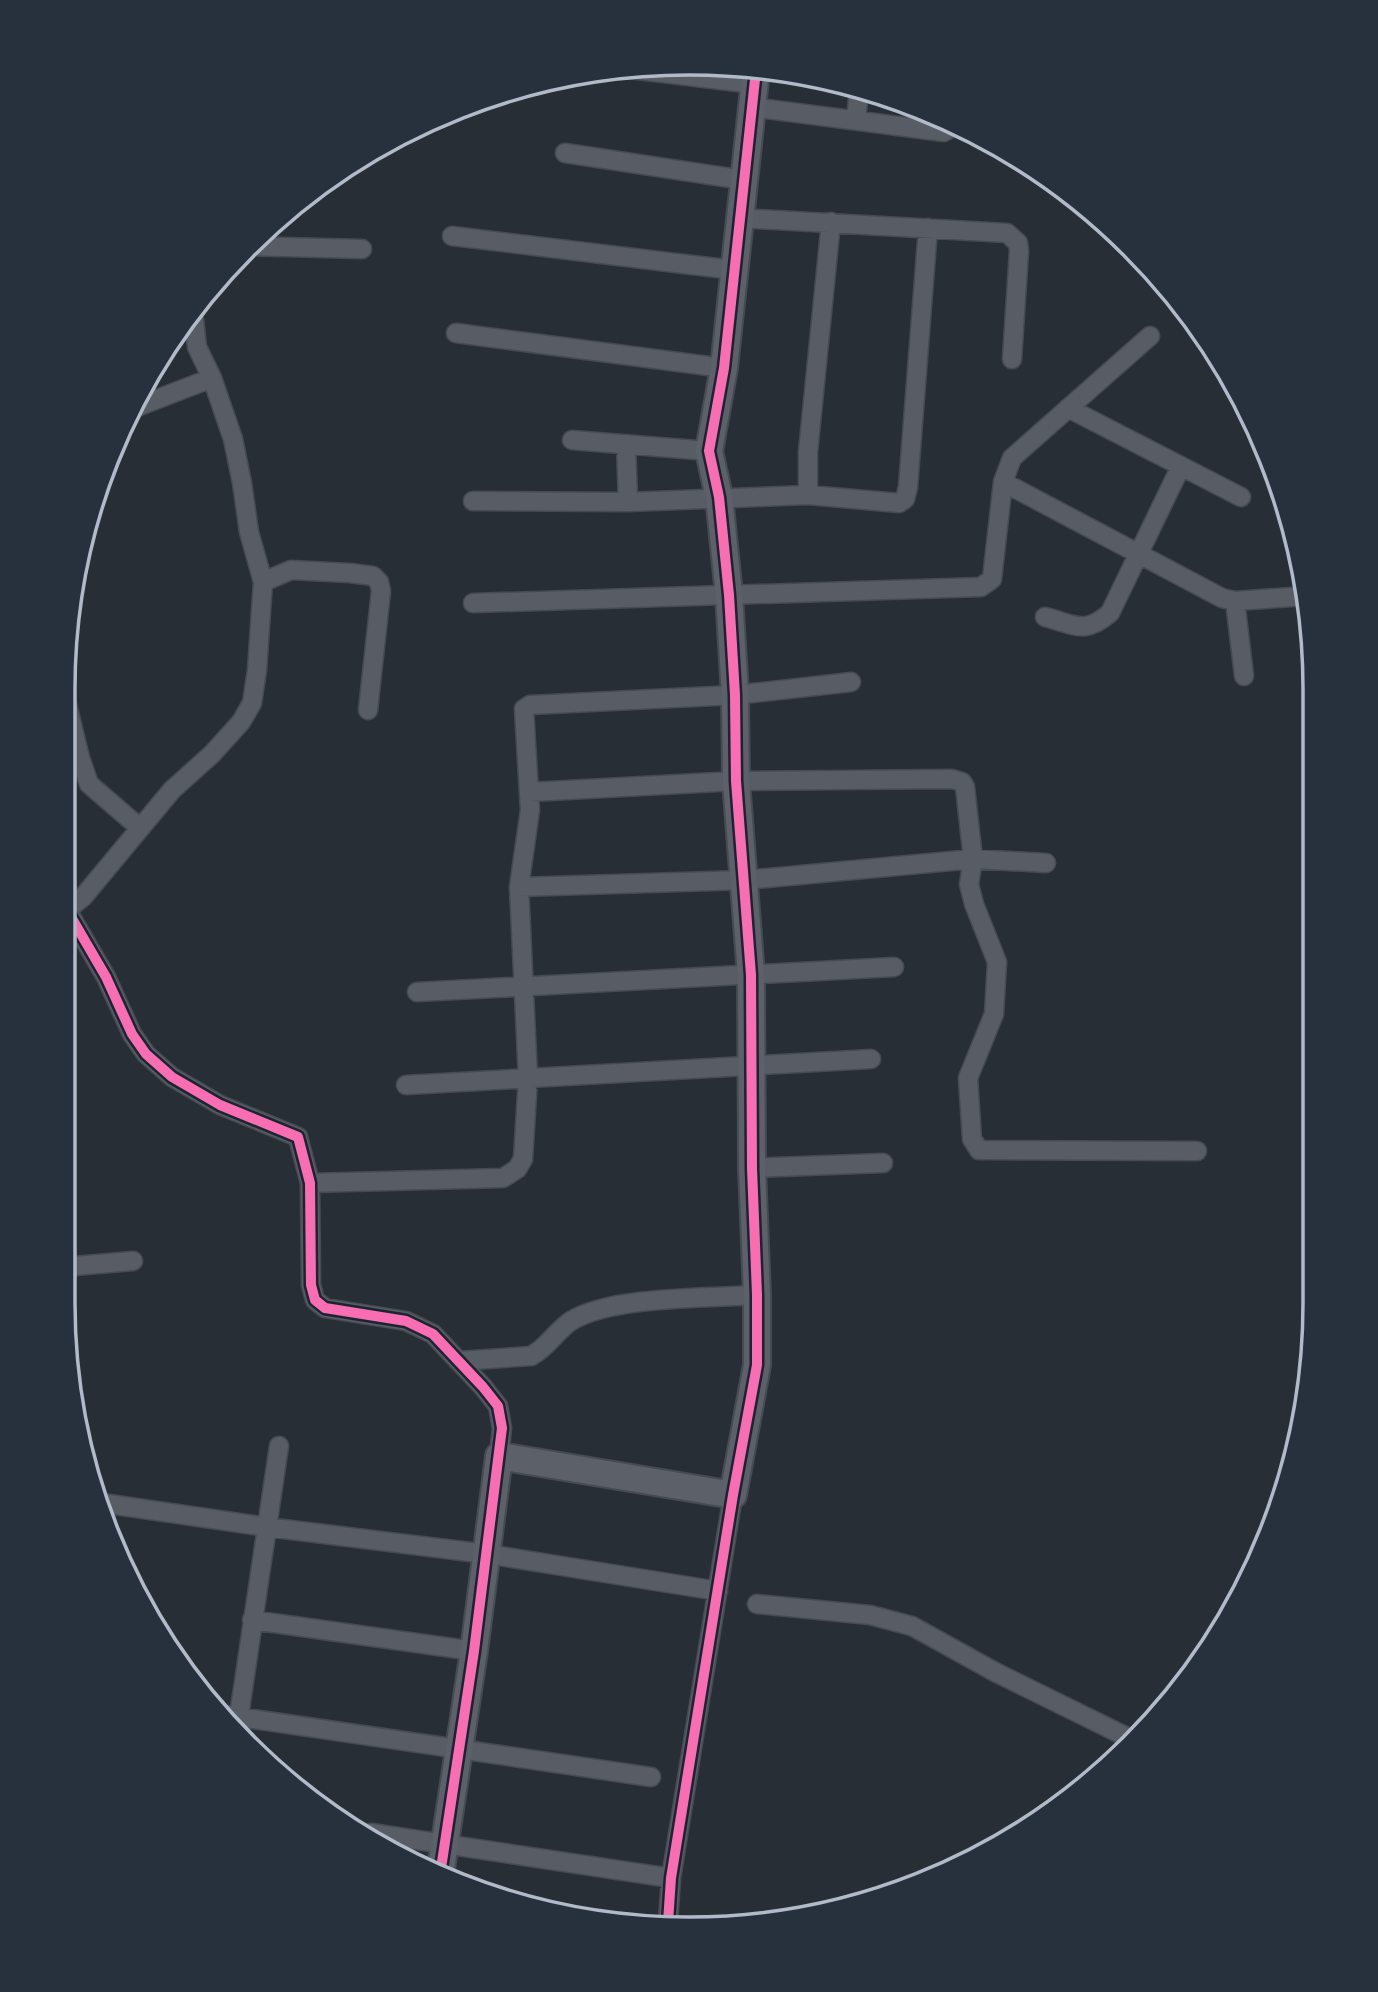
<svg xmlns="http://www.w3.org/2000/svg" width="1378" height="1992" font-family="'Titillium Web',sans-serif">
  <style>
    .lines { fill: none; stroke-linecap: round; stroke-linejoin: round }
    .street-casing { stroke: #464a51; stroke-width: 21 }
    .secondary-casing { stroke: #464a51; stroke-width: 30 }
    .street { stroke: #585c64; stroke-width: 18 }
    .secondary { stroke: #5c6169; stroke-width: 26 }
    .cycleway-casing { stroke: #1b2431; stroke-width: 15 }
    .cycleway { stroke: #f96db3; stroke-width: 10 }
    .rim { fill: none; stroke: #b1bac8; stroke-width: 3.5 }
  </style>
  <rect width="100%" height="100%" fill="#282e36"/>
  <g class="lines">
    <defs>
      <path id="street" d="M630 69 754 84
        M752 107 944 132 956 125
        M856 120 859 90
        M565 153 744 180
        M739 218 1007 233 1018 243 1019 251 1012 359
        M452 236 734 270
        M247 246 362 249
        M456 333 724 368
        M1068 408 1241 497
        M129 410 212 378
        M572 440 709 451
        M626 444 628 502
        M1003 482 1222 598 1235 601 1306 596
        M808 495V452L831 222
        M473 501 628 502 808 495 899 503 905 499 908 487 928 228
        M263 582 291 570 350 573 373 576 379 582 381 591 368 710
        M1235 601 1244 676
        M473 603 981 587 992 579 1003 482 1012 458 1150 336
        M1045 617C1076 625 1084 635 1110 613L1181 466
        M63 688 80 758 89 784 140 828
        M530 792 736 781 952 779 962 782 965 787 973 859 969 884 974 904 997 962 994 1014 968 1078 972 1139 979 1150 1197 1151
        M519 887 745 880 973 859 1046 863
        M63 906 67 910 106 977 132 1034 146 1054 172 1077 220 1105 298 1137 310 1183 311 1285 315 1300 325 1308 406 1321 433 1334 483 1387 498 1406 502 1428 499 1456
        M63 913 83 897 172 790 212 754 241 722 252 703 257 670 263 582 249 532 242 483 233 439 212 378 197 347 194 320
        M417 992 894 967
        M406 1085 871 1059
        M752 1168 883 1163
        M310 1183 503 1178 517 1169 523 1159 528 1078 519 887 530 810 524 709 530 705 735 695 851 682
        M63 1267 133 1261
        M458 1361 531 1356C547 1348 556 1331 571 1321 611 1296 709 1298 757 1295
        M102 1503 267 1527 487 1554 718 1591
        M757 1604 870 1615 912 1626 995 1672 1135 1741
        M252 1620 474 1651
        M225 1715 651 1777
        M237 1729 279 1446
        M371 1833 671 1878
        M668 1922 671 1878 733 1495"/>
      <path id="secondary" d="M440 1875 474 1651 499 1456 733 1495 757 1365V1295L752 1168 751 975 736 781 735 695 729 595 719 497 709 451 724 368 756 70"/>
    </defs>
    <!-- street casing -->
    <use href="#street" class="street-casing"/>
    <!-- secondary casing -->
    <use href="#secondary" class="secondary-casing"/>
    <!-- street -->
    <use href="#street" class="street"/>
    <!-- secondary -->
    <use href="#secondary" class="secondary"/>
    <defs>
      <path id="cycleway" d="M63 906 67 910 106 977 132 1034 146 1054 172 1077 220 1105 298 1137 310 1183 311 1285 315 1300 325 1308 406 1321 433 1334 483 1387 498 1406 502 1428 474 1651 440 1875
        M668 1922 671 1878 733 1495 757 1365V1295L752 1168 751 975 736 781 735 695 729 595 719 497 709 451 724 368 756 70"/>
    </defs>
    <!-- cycleway casing -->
    <use href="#cycleway" class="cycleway-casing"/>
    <!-- cycleway -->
    <use href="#cycleway" class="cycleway"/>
  </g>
  <!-- crop -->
  <path d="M0 0H1378V1992H0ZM689 75H689A614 614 0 0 1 1303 689V1303A614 614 0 0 1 689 1917H689A614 614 0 0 1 75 1303V689A614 614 0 0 1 689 75Z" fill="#27303d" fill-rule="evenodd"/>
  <path class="rim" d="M689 75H689A614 614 0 0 1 1303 689V1303A614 614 0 0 1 689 1917H689A614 614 0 0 1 75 1303V689A614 614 0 0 1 689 75Z"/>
</svg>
